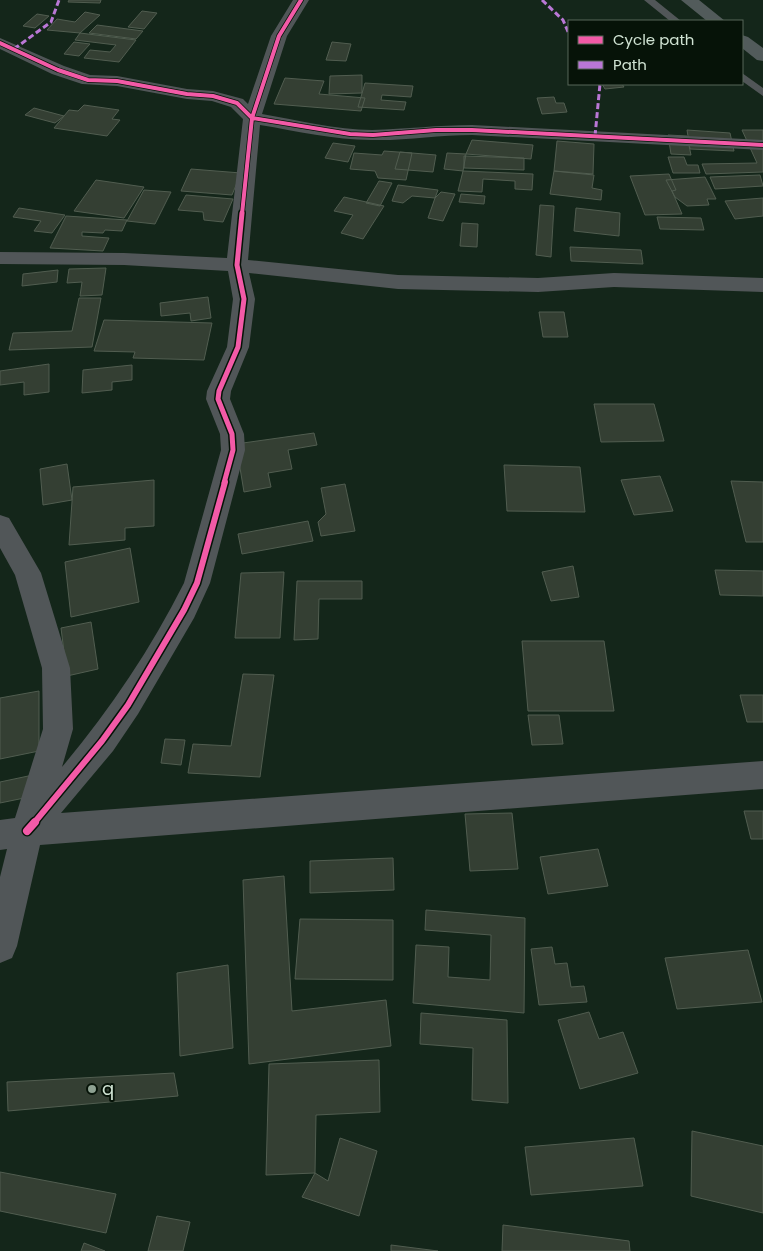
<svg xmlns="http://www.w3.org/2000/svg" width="763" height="1251" font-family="Poppins,sans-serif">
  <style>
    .building { fill: #343f33; stroke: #515d50 }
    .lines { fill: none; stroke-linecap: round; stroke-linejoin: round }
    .lane { fill: #515658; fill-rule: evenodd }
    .street { fill: #515658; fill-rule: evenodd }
    .highway { fill: #525b5b; fill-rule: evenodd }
    .quiet { stroke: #ba77d6; stroke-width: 3; stroke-dasharray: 6 3; stroke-linecap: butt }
    .cycleway-far3-casing { stroke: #061308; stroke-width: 5.5 }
    .cycleway-far2-casing { stroke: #061308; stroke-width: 8 }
    .cycleway-far1-casing { stroke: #061308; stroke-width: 9 }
    .cycleway-casing { stroke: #061308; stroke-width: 11 }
    .cycleway-far3 { stroke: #f35aa7; stroke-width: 4 }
    .cycleway-far2 { stroke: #f35aa7; stroke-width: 5 }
    .cycleway-far1 { stroke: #f35aa7; stroke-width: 6 }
    .cycleway { stroke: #f35aa7; stroke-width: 8 }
    .poi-dot { fill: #8ea192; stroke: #061308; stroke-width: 2 }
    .labels { text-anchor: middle; stroke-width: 4; stroke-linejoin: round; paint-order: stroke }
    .near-poi-label { font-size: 18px; fill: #d0e3d3; stroke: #061308; text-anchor: start }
  </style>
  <rect width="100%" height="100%" fill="#14261a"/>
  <!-- building -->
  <path class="building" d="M69 0H101L100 3 68 2Z
    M142 11 157 13 144 29 128 27Z
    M85 12 100 15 80 33 47 30 57 19 75 22Z
    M37 14 49 16 35 28 23 26Z
    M97 25 143 31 136 39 89 33Z
    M80 33 136 40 119 62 84 58 90 50 110 52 116 45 75 40Z
    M74 42 90 44 79 56 64 54Z
    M332 42 351 44 346 61 326 60Z
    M362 75V93L329 94 330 76Z
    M285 78 324 81 319 94 365 98 361 111 274 104Z
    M365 83 413 86 411 97 382 95 381 100 406 102 404 110 358 107Z
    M602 84H622L624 87 605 89Z
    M554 97 556 103H564L567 112 542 114 537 98Z
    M84 105 119 110 112 119 120 120 107 136 54 128 69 110 78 111Z
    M34 108 64 116 55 123 25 115Z
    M687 130 730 133 734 151 690 149Z
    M742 130H763V172L706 174 702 164 757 163Z
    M668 135 687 136 691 155 671 154Z
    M472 140 533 145 531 159 466 154Z
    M557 141 594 144 593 174 554 171Z
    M333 143 355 146 348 162 325 158Z
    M384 151 412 153 406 180 378 178 375 171 350 169 354 153 382 155Z
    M400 152 436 155 433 172 395 169Z
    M447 153 466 154 463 171 444 169Z
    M464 156 524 158V170L464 168Z
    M668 157H684L687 165H698L700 173H673Z
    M191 169 241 173 232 195 181 191Z
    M463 171 533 174 532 190 515 189V181L483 179 482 192 458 191Z
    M554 171 594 175 592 188 602 190 601 200 550 194Z
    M669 174 676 190 672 191 682 214 645 215 630 176Z
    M760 175 763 186 715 189 710 177Z
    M705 177 716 199H707L709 205 687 206 675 197 666 180Z
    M96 180 144 187 124 218 74 211Z
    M379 181 392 183 380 206 366 203Z
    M398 185 438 190 435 198 412 196 403 203 392 201Z
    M144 190 171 192 155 224 127 221Z
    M441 192 455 194 443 221 428 218 435 198Z
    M461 194 485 196 484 204 459 202Z
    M186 195 233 199 223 222 204 220 203 212 178 210Z
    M344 197 384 206 363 239 341 233 353 215 334 211Z
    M763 198V216L735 219 725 201Z
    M540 205 554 206 551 257 536 255Z
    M19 208 65 215 52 233 34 231 41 221 13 217Z
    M576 208 620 213 619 236 574 231Z
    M66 216 127 220 122 231 105 230 103 233 82 232V236L109 238 103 251 50 248Z
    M657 217 701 218 704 230 660 229Z
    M462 223 478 224 477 247 460 246Z
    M570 247 641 250 643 264 571 261Z
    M106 268 102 295 80 296 82 282 67 283 69 269Z
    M58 270 57 282 22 286 23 274Z
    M208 297 211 318 191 321 190 313 161 316 160 303Z
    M79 298H101L92 347 9 350 13 333 72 331Z
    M539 312H564L568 337H543Z
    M104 320 212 323 204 360 133 358 135 352 94 351Z
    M49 364V392L24 395V382L0 385V371Z
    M132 365V380L112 382V390L82 393 83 370Z
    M594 404H654L664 441 601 442Z
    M314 433 317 445 288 450 292 469 268 473 271 487 244 492 236 444Z
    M67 464 72 500 43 505 40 469Z
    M504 465 580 467 585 512 507 511Z
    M660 476 673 511 634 515 621 480Z
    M154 480V526L125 528V540L69 545 73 487Z
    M731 481 763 482V542H746Z
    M345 484 355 531 321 536 318 522 326 514 321 488Z
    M308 521 313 541 242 554 238 534Z
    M130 548 139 602 71 617 65 562Z
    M573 566 579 597 551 601 542 572Z
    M715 570 763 571V596L720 595Z
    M284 572 280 638H235L241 573Z
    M297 581H362V599H319L318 639 294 640Z
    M91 622 98 669 67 676 61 628Z
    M522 641H604L614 711H528Z
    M243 674 274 675 260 777 188 773 193 744 231 746Z
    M39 691V751L0 759V698Z
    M740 695H763V722H747Z
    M528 715H559L563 744 532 745Z
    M165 739 185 740 181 765 161 763Z
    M33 775 34 796 0 803V782Z
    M744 811H763V839H751Z
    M512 813 518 869 470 871 465 814Z
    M598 849 608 886 548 894 540 857Z
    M393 858 394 890 310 893V861Z
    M284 876 292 1011 386 1000 391 1046 249 1064 243 880Z
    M426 910 525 918 524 1013 413 1003 416 945 449 947 448 977 490 980 491 935 425 930Z
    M300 919 393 920V980L295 979Z
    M552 947 555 964 567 963 571 987 584 986 587 1002 539 1005 531 949Z
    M748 950 762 1002 677 1009 665 958Z
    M228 965 233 1048 180 1056 177 973Z
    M589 1012 599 1039 623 1032 638 1073 580 1089 558 1020Z
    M421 1013 507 1020 508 1103 472 1100 473 1048 420 1044Z
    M379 1060 380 1112 316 1115 315 1173 266 1175 269 1064Z
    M174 1073 178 1096 8 1111 7 1082Z
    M692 1131 763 1146V1213L691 1196Z
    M340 1138 377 1151 359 1216 302 1197 315 1173 328 1181Z
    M634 1138 643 1186 531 1195 525 1147Z
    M0 1172 116 1194 106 1233 0 1211Z
    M157 1216 190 1222 183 1251H148Z
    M503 1225 629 1241 630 1251H502Z
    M84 1243 105 1251H81Z
    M391 1245 438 1251H391Z"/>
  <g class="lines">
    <!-- lane -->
    <path class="lane" d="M644 0H655L681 21H670Z
      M742 73 763 88V96L742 81Z"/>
    <!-- street -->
    <path class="street" d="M293 0H309L287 36 262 114C298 120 336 130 372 130 406 129 439 125 472 125L763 140V150L472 135C438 135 405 141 371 140 334 140 297 131 260 125L248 260 398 275 538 278 614 273 763 278V292L614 287 538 292 398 289 249 273 255 299 249 347 231 391 230 399 244 434 245 450 210 583 194 618 138 714 113 751 61 813 763 761V789L40 845 17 946 12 958 0 963V877L7 849 0 850V820L15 818 43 729 42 668 15 575 0 548V515L9 518 41 573 70 668 73 729 62 767C109 711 151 649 184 583L221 450 220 434 206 399 207 391 227 347 233 299 228 271 124 265 0 264V252L124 253 227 258 243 119 231 107 212 101 187 99 117 86 82 84 52 74 0 49V38L64 66 90 75 117 76 187 89 213 91 243 99 248 104 271 36Z"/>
    <!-- highway -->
    <path class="highway" d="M681 0H699L725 21H707Z
      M742 35 748 37 763 48V61L757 60 742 48Z"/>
    <!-- quiet -->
    <path class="quiet" d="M542 0 563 20 569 34
      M14 49 51 22 59 0
      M595 136 600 84"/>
    <defs>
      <path id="cycleway-far3" d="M0 43 58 70 88 80 117 81 187 94 213 96 237 103 252 118 350 134 373 135 436 130H472L763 145
        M242 214 252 118 279 36 301 0"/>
      <path id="cycleway-far2" d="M224 483 233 450 232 434 218 399 219 391 238 347 244 299 237 265 242 213"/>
      <path id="cycleway-far1" d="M34 823 102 741 128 705 184 610 197 583 225 482"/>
      <path id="cycleway" d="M27 831 35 822"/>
    </defs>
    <!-- cycleway-far3 casing -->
    <use href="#cycleway-far3" class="cycleway-far3-casing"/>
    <!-- cycleway-far2 casing -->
    <use href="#cycleway-far2" class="cycleway-far2-casing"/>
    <!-- cycleway-far1 casing -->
    <use href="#cycleway-far1" class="cycleway-far1-casing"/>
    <!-- cycleway casing -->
    <use href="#cycleway" class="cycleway-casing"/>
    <!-- cycleway-far3 -->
    <use href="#cycleway-far3" class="cycleway-far3"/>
    <!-- cycleway-far2 -->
    <use href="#cycleway-far2" class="cycleway-far2"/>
    <!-- cycleway-far1 -->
    <use href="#cycleway-far1" class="cycleway-far1"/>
    <!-- cycleway -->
    <use href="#cycleway" class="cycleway"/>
  </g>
  <!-- markers -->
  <circle class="poi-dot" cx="92" cy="1089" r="5"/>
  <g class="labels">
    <!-- near-poi labels -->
    <g class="near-poi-label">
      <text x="102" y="1095">q</text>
    </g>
  </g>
  <!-- legend -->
  <rect x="568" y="20" width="175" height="65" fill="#061308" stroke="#576659"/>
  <rect x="578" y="36" width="25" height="8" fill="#f35aa7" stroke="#576659"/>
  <text x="613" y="45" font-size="15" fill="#d0e3d3">Cycle path</text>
  <rect x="578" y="61" width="25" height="8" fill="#ba77d6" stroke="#576659"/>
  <text x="613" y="70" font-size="15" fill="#d0e3d3">Path</text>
</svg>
